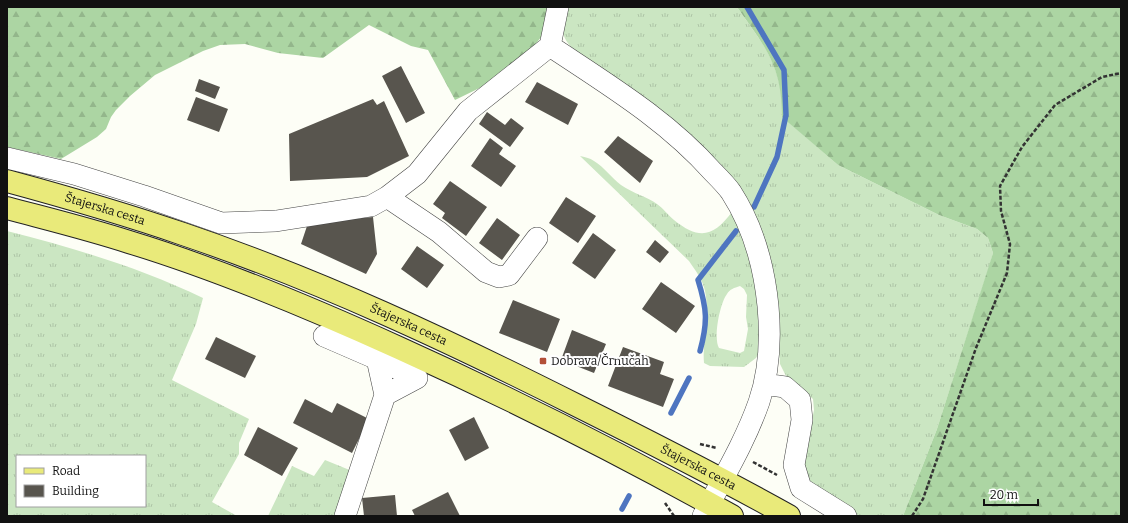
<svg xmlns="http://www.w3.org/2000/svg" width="1128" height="523" font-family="Bitter,serif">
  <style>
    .grass { fill: url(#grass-tufts); fill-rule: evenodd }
    .forest { fill: url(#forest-firs) }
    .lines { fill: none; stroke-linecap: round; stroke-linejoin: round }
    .stream { stroke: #4e75c0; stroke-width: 5.5 }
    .building { fill: #58554e }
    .minor-casing { stroke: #444; stroke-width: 22 }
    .primary-casing { stroke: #222; stroke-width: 24 }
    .path { stroke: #333; stroke-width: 2.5; stroke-dasharray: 4 2; stroke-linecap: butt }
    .minor { stroke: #fff; stroke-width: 21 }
    .primary { stroke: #e9ea7a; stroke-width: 22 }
    .poi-dot { fill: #b35037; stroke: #fff; stroke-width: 1.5 }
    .labels { text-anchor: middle; stroke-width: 4; stroke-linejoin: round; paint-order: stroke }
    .street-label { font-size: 12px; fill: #111; stroke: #fff }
    .poi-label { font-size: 12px; fill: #111; stroke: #fff; text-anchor: start }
  </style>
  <defs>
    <pattern id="grass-tufts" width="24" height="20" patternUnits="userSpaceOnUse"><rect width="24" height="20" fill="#cbe6c2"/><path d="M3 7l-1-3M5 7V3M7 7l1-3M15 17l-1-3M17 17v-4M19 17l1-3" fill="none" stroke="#adc4a6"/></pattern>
    <pattern id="forest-firs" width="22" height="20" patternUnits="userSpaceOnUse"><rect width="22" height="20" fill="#acd5a3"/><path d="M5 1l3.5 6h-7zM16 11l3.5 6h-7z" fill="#93b68b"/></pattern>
  </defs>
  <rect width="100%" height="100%" fill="#fdfef6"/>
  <!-- grass -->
  <path class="grass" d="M567 7H737C765 47 782 65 783 117L838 165 939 215 977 229 988 238 993 253 990 264 937 429 903 516H859L818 491 808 482 805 470V455L814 410 813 399 786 376 780 364 775 285 764 237 747 198 690 137 574 50C558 34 563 28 567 7Z
    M580 156C584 157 590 158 594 161 604 167 612 178 621 185 632 193 648 197 657 204 663 208 668 215 674 220 700 241 714 236 732 212L748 247 760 301 761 349 756 358 744 367 710 366 704 363C702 339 710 314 705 291 703 280 695 270 689 261ZM740 286 744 289 747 295 746 317 748 329 744 351 740 353 719 348C713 338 720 303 727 294 730 289 734 288 740 286Z
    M7 231C74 248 141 268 203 298L196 324 172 380 249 419 239 443V454L212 502 237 516H7ZM17 456H145V506H17Z
    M325 460 352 471 341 516H268L292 466 314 476Z"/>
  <!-- forest -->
  <path class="forest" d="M7 7H554L542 36 530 51 496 80 455 100 428 50 411 46 369 25 323 58 278 53 245 44 220 45 203 51 155 75 130 96 116 110 111 117 106 129 97 137 61 159 7 147Z
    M737 7H1121V516H903L937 429 993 253 988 238 977 229 939 215 838 165 782 117C782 65 765 47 737 7Z"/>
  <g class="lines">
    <!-- stream -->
    <path class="stream" d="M747 7 784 70 786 115 777 157 754 207
      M700 351C708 322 707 309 698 280L736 231
      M671 413 689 378
      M622 509 629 496"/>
  </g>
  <!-- building -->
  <path class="building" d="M401 66 425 113 406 123 382 76Z
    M199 79 220 87 215 99 195 91Z
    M537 82 578 104 568 125 525 102Z
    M196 97 228 109 219 132 187 120Z
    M373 99 377 105 384 101 409 156 367 177 290 181 289 134Z
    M487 112 505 125 511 118 524 128 510 147 479 124Z
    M618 136 653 161 640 183 604 152Z
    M490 138 503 148 499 154 516 166 501 187 471 166Z
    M450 181 487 207 466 236 442 218 445 213 433 204Z
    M566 197 596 216 578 243 549 223Z
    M373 217 377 254 366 274 301 244 308 223Z
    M497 218 520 235 502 260 479 243Z
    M593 233 616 250 595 279 572 263Z
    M655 240 669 252 660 263 646 252Z
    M417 246 444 265 427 288 401 269Z
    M661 282 695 306 676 333 642 309Z
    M513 300 560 319 547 352 499 333Z
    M572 330 606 344 594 373 561 360Z
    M216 337 256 356 245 378 205 359Z
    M623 347 664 362 660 374 674 379 663 407 608 386Z
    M305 399 332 413 337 403 369 419 352 453 293 423Z
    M474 417 489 448 465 461 449 430Z
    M258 427 298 448 282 476 244 455Z
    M448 492 460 516H415L412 510Z
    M395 495 397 516H364L362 498Z"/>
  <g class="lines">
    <defs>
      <path id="minor" d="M550 46 558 7
        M7 158 74 174 144 196 221 223 276 221 371 206 387 197 417 174 468 111 550 46C607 84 667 120 713 172 719 178 726 185 731 192 753 226 764 266 768 306 771 339 770 370 759 402 745 442 723 478 703 516
        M387 197 439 232 486 272 499 277 509 275 537 238
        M324 336 377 359 385 395
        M377 359 417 378
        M764 384 785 387 800 400 802 420 794 465 801 488 846 516
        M345 516 385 395 417 378"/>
      <g id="primary">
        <path id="s1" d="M7 181C66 197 125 214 183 234 319 280 449 341 576 405 648 441 719 477 789 516"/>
        <path d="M7 208C48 219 89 229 129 242 221 270 311 308 399 348 512 399 623 455 732 516"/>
      </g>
    </defs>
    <!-- minor casing -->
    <use href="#minor" class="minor-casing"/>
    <!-- primary casing -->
    <use href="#primary" class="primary-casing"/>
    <!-- path -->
    <path class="path" d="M700 444 717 448
      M753 462 777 475
      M665 503 674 516
      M912 516 923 499 976 348 1007 273 1010 244 1001 211 1000 186 1022 147 1055 105 1102 77 1121 73"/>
    <!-- minor -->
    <use href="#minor" class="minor"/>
    <!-- primary -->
    <use href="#primary" class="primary"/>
  </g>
  <!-- markers -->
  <rect class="poi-dot" x="539" y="357" width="8" height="8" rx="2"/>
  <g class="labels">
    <!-- street labels -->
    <g class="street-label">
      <text dy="4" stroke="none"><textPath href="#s1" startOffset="102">Štajerska cesta</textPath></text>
      <text dy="4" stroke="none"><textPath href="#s1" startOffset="427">Štajerska cesta</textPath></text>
      <text dy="4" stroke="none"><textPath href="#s1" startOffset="750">Štajerska cesta</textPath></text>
    </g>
    <!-- poi labels -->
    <g class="poi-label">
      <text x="551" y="365">Dobrava/Črnučah</text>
    </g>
  </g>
  <!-- border -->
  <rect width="1128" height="523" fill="none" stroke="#111111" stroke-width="16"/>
  <!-- legend -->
  <rect x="16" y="455" width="130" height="52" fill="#ffffff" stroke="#a0a0a0"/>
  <rect x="24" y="468" width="20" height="6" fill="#e9ea7a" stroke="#a0a0a0"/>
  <text x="52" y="475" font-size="12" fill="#111111">Road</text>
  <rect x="24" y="485" width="20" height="12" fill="#58554e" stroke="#a0a0a0"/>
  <text x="52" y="495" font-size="12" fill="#111111">Building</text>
  <!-- scale -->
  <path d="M984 499v6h54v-6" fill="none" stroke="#111111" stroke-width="2"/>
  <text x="990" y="499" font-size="12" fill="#111111" stroke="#ffffff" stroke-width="3" paint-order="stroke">20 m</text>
</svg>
